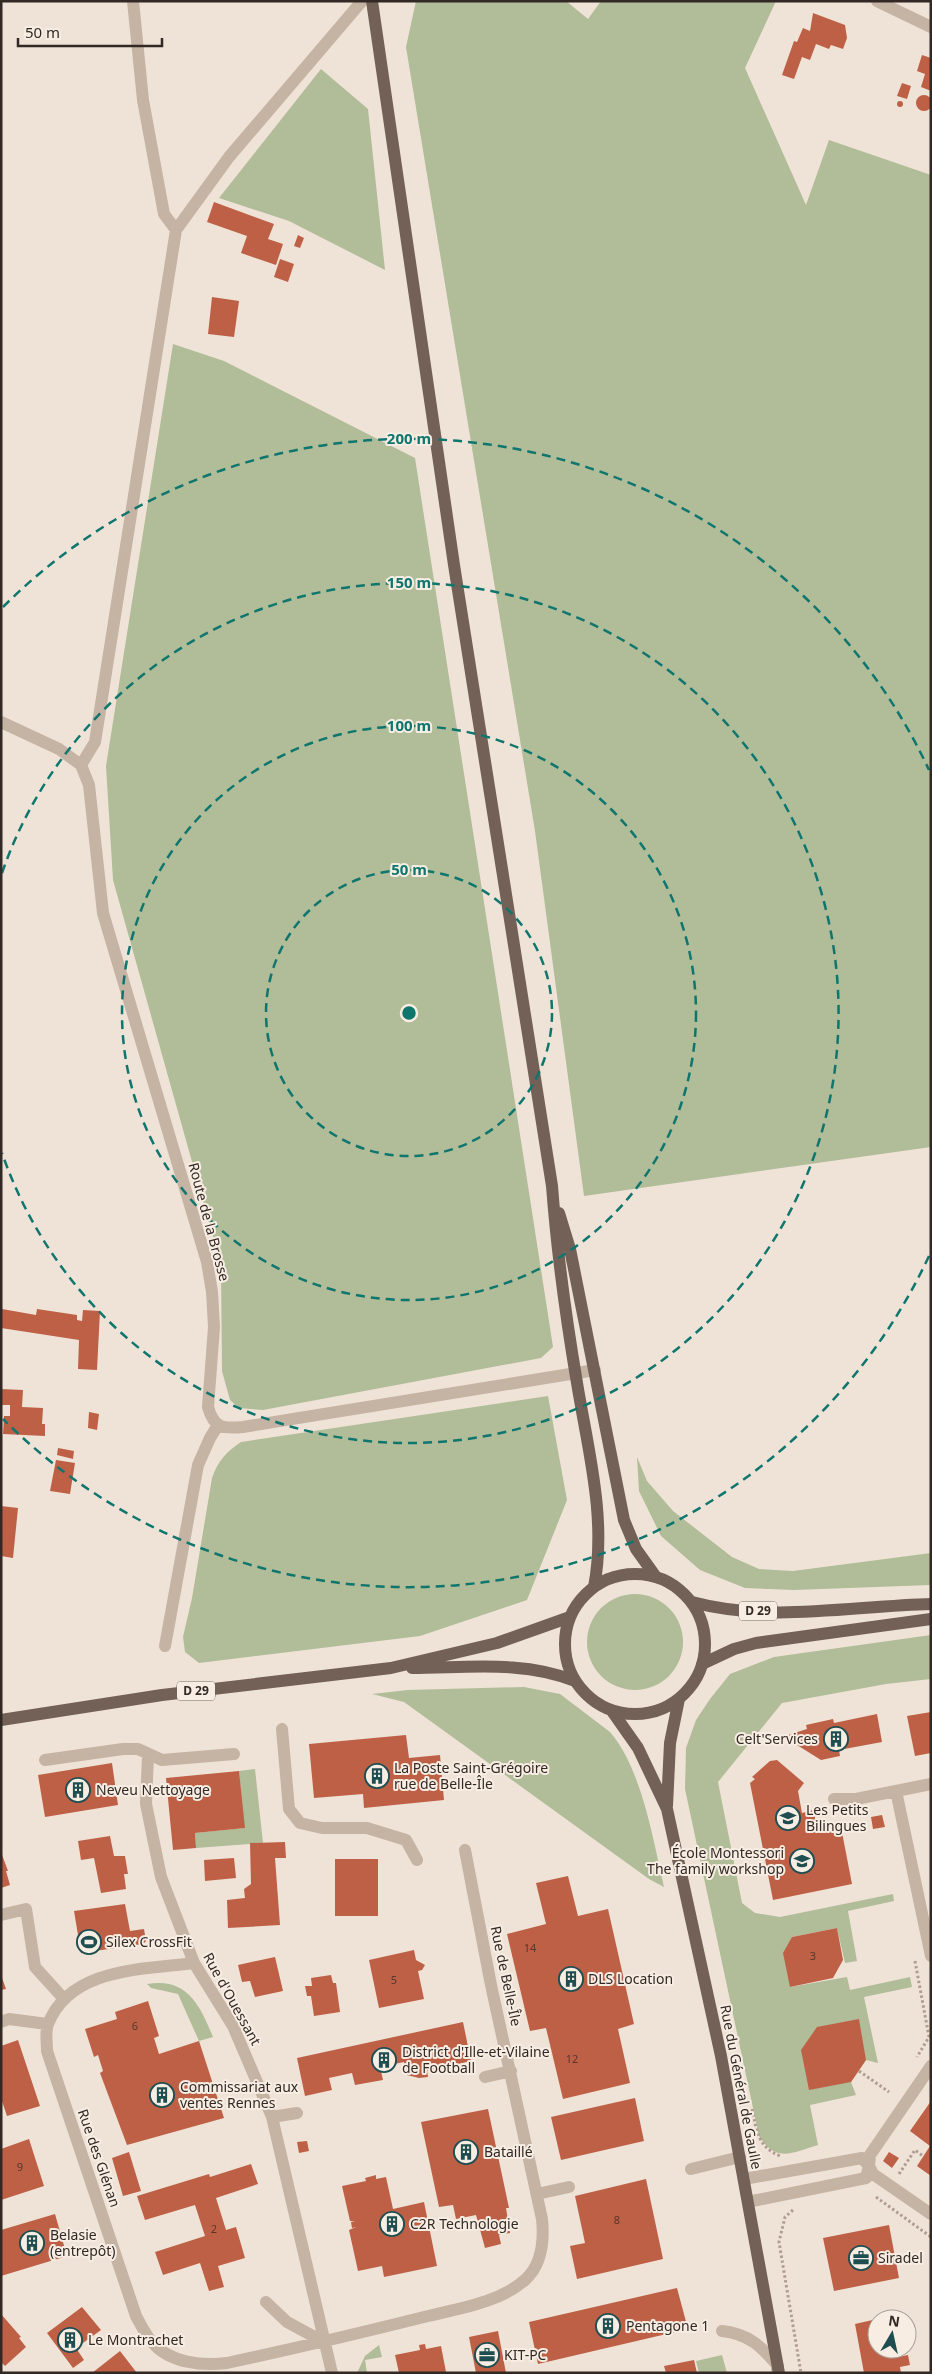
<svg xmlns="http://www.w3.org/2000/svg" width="932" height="2374" font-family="'Noto Sans',sans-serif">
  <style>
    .green { fill: #b1bc98 }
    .building { fill: #be6046 }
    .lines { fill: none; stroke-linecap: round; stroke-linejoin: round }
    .path { stroke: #b19d8f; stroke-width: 3; stroke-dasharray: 2.5 2.5; stroke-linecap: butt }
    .minor { stroke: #c5b3a4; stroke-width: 12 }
    .major { stroke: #736057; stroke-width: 12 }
    .ring { fill: none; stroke: #0f766e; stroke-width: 2.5; stroke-dasharray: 9 6 }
    .labels { text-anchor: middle; stroke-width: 4; stroke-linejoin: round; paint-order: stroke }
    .number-label { font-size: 11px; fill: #55372d }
    .shield { fill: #f7ede3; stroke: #6d645e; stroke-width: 1 }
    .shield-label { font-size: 12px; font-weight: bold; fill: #322925 }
    .street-label { font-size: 14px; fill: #322925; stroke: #f7ede3 }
    .poi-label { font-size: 14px; fill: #322925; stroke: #f7ede3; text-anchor: start }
    .centre { fill: #0f766e; stroke: #f7ede3; stroke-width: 2.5 }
    .ring-label { font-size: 15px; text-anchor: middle; font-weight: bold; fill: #0f766e; stroke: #f7ede3; stroke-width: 4; stroke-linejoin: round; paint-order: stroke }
  </style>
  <rect width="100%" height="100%" fill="#efe3d7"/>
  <!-- green -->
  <path class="green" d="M416 1H566L588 19 601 1H776L745 68 806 205 829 140 931 175V1147L584 1196 535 831 406 47Z
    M321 69 368 109 385 270 289 221 219 198Z
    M173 344 224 361 415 458 553 1347 541 1358 263 1410 239 1408 230 1400 222 1371 221 1265 113 880 106 766Z
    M548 1396 567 1500 527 1600 420 1636 199 1663 185 1652 183 1637 192 1598 212 1478C218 1461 226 1452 241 1442Z
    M637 1457 647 1481 673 1511 732 1557 759 1569 793 1571 931 1553V1585L794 1590 745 1588 700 1570 661 1536 639 1491Z
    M587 1642a48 48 0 1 1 96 0a48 48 0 1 1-96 0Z
    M931 1635V1679L886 1684 782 1703 718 1782 742 1903 755 1913 780 1917 893 1894 894 1901 848 1911 857 1961 845 1963 837 1928 792 1937 790 1987 847 1977 850 1990 910 1977 912 1987 864 1997 878 2063 866 2060 851 2082 856 2095 810 2105 818 2145C792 2153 776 2163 759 2136L685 1789 686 1748 696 1720 710 1699 730 1674 774 1657Z
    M524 1687 560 1694 610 1732C642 1769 653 1840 664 1887L649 1879 404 1702 372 1694 408 1690Z
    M255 1769 263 1843 196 1848 195 1833 244 1828 239 1771Z
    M147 1984C187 1977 200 2005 213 2037L199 2041 178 1994 151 1988Z
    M379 2345 382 2357 365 2360 367 2373H357L365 2356Z
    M722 2355 727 2373H699L696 2361Z"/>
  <!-- building -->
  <path class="building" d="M813 13 845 25 847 38 843 49 831 45 829 49 816 44 810 60 802 57 794 79 782 75 794 41 797 42 803 28 810 31Z
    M922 55 931 58V91L921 87 925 74 917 71Z
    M902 83 911 86 907 99 897 96Z
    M916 103a8 8 0 1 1 16 0a8 8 0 1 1-16 0Z
    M897 104a3 3 0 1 1 6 0a3 3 0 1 1-6 0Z
    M214 202 274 224 268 239 283 244 276 265 241 253 247 236 207 222Z
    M298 235 304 238 300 248 294 246Z
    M280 259 294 264 288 282 274 277Z
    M212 297 239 301 234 337 208 334Z
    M2 1309 36 1315 37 1309 77 1315V1320L82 1321 83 1310 100 1311 97 1370 78 1369 79 1340 1 1328Z
    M1 1389 23 1390 22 1407 43 1408 42 1424H45V1436L3 1434 4 1416H10V1405H1Z
    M89 1412 99 1414 97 1430 88 1428Z
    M58 1448 74 1451 73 1459 57 1455Z
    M56 1460 75 1463 70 1494 50 1491Z
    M1 1506 18 1508 13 1558 1 1556Z
    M931 1712V1753L915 1756 907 1716Z
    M877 1714 882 1742 839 1750 840 1756 821 1760 797 1745 788 1735 807 1729 806 1725 833 1719 834 1723Z
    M406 1735 409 1758 440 1755 444 1800 364 1808 363 1794 314 1798 309 1744Z
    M777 1760 804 1783 798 1791 802 1813 813 1810 817 1826 840 1822 852 1884 773 1900 750 1783 755 1779 752 1777 770 1761Z
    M112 1763 118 1805 45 1817 38 1775Z
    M239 1771 245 1828 195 1833 196 1848 173 1850 166 1778Z
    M882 1815 885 1827 873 1829 871 1817Z
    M110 1836 114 1856H125L128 1874H124L126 1889 101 1893 94 1858 81 1860 78 1841Z
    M285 1842 286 1858H275L280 1925 228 1928 227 1900 245 1898 244 1889 251 1884 250 1843Z
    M1 1852 8 1871H6L10 1885 1 1888Z
    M234 1858 236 1878 205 1881 204 1860Z
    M335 1859H378V1916H335Z
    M568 1876 578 1916 608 1909 634 2024 618 2029 630 2083 563 2099 546 2028 530 2031 507 1934 546 1924 536 1883Z
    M125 1904 130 1931 144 1929 146 1941 143 1944 81 1953 74 1911Z
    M837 1928 843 1960 833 1978 790 1987 783 1953 792 1937Z
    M414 1950 416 1960 425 1965 422 1970 418 1971 424 1999 379 2008 369 1960Z
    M275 1957 283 1991 255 1997 250 1981 242 1982 238 1965Z
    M1 1975 6 1989 1 1990Z
    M331 1975 333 1983H336L340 2012 314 2016 311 1996H307L305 1986H312L311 1978Z
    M148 2001 159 2036 154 2038 159 2054 199 2041 224 2118 127 2145 100 2073 103 2071 98 2055 94 2057 85 2029 117 2019 115 2012Z
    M859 2019 866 2060 851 2082 809 2090 801 2050 817 2027Z
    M463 2022 471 2061 427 2071 428 2077 419 2078 407 2075 404 2062 380 2067 383 2080 355 2085 352 2073 329 2078 332 2090 305 2096 297 2058Z
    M18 2040 40 2106 7 2116 1 2098V2046Z
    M635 2098 644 2141 561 2160 551 2117Z
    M931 2101V2176L917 2166 930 2146 910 2131Z
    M488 2109 509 2208H506L510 2233 499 2235 501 2244 485 2248 476 2215 456 2219 453 2205 439 2207 421 2122Z
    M29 2139 44 2186 1 2200V2149Z
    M307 2141 309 2151 299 2153 297 2142Z
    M129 2152 141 2191 123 2196 112 2158Z
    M889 2152 899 2158 892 2168 883 2161Z
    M251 2164 258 2184 216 2198 226 2230 236 2227 245 2258 218 2266 224 2287 209 2291 200 2263 163 2275 155 2252 205 2236 195 2205 145 2220 137 2196 209 2174 210 2177Z
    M376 2175V2179L386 2177 393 2209 424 2202 437 2266 384 2277 382 2266 358 2271 349 2230 356 2227 352 2228 351 2222 355 2221H350L342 2186 366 2181 365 2178Z
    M646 2179 663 2259 577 2279 570 2246 585 2243 575 2196Z
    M55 2214 67 2256 1 2276V2230Z
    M889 2225 899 2278 834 2291 823 2238Z
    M677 2288 688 2329 538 2364 529 2322Z
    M82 2307 101 2330 76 2348 84 2360 73 2368 47 2333Z
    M1 2314 21 2337 19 2338 26 2347 5 2366 1 2362Z
    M877 2319V2349H896L898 2357 908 2355 910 2365 900 2367 901 2373H864L855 2324Z
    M498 2331 506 2373H476L469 2337Z
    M425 2344 426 2349 441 2346 446 2372 399 2373 395 2355 420 2350 419 2345Z
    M120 2351 137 2373H92Z
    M694 2360 697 2373H666L664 2366Z"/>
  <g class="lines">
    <!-- path -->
    <path class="path" d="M915 1961 929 2037 917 2057
      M859 2071 889 2092
      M752 2109C757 2131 757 2146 780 2156
      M899 2174 915 2150 923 2156
      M876 2197 931 2237
      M793 2210 785 2217 779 2242 801 2373"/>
    <!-- minor -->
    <path class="minor" d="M133 1 143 100 164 214 176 230
      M877 1 931 27
      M1 722 59 749 81 765 89 785 103 913 207 1262 212 1292 214 1327 208 1407C214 1428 222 1429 243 1427L595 1370
      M81 765 95 742 176 230 229 157 362 1
      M165 1646 198 1465 210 1438 218 1425
      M282 1729 289 1809 300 1823 322 1828H367L406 1840 417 1860
      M148 1756 146 1804 161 1877 194 1963 233 2026 272 2117 332 2373
      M45 1760 123 1749H138L162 1760 234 1754
      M896 1791 931 1784
      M834 1799H856L896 1791 931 1956
      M1 1915 26 1909 35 1967 64 1999
      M194 1963C143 1970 71 1967 48 2024 45 2031 47 2043 47 2051L136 2316C141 2325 146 2336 153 2343 170 2363 202 2366 227 2363 292 2349 356 2334 420 2318 454 2309 499 2304 526 2279 542 2264 544 2239 542 2219L491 1985 465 1850
      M1 2022 9 2019 47 2024
      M931 2066 870 2155 869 2166 873 2174 931 2214
      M485 2077 511 2071
      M272 2117 297 2113
      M691 2169 740 2157
      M744 2179 862 2158 869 2166 866 2178 748 2202
      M537 2194 569 2187
      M266 2302 287 2322 324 2342
      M722 2331C749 2334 761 2346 778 2366L777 2370"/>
    <!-- major -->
    <path class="major" d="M372 1 454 565 552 1186C557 1252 566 1318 577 1383 588 1450 607 1519 594 1587
      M559 1213 570 1249 624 1520 636 1549 656 1577
      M565 1644a70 70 0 1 1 140 0a70 70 0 1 1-140 0Z
      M692 1602C770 1623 851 1606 931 1604
      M702 1664 734 1649 756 1643 931 1619
      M412 1668C467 1668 523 1660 575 1681
      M612 1711 638 1748 667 1809 721 2056 779 2373
      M1 1720 162 1695 391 1668 497 1643 570 1617
      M667 1806 670 1743 679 1699"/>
  </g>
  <!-- distance rings -->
  <g class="ring">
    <circle cx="409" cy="1013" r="143"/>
    <circle cx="409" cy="1013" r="287"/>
    <path d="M2 873A430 430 0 1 1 2 1153"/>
    <path d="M929 1256A574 574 0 0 1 3 1419M3 607A574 574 0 0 1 929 770"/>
  </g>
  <!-- icons -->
  <defs>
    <symbol id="building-ring" viewBox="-11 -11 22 22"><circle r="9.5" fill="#f7ede3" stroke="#1e4e50" stroke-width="1.5"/><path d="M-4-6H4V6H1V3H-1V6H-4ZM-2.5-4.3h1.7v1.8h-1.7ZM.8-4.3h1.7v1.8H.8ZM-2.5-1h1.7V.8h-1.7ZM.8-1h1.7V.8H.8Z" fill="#1e4e50"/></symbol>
    <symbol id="school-ring" viewBox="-11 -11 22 22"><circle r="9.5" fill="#f7ede3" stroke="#1e4e50" stroke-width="1.5"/><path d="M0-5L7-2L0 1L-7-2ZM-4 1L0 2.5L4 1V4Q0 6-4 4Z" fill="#1e4e50"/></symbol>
    <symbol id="stadium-ring" viewBox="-11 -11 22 22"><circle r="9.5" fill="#f7ede3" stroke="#1e4e50" stroke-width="1.5"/><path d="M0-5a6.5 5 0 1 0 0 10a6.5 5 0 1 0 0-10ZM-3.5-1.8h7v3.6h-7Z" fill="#1e4e50"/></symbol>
    <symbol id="office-ring" viewBox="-11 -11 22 22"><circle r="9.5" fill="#f7ede3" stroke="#1e4e50" stroke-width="1.5"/><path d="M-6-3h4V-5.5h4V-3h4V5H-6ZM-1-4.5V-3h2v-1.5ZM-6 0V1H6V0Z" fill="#1e4e50"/></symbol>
  </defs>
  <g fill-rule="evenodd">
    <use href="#building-ring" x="822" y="1725" width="28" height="28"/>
    <use href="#building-ring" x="363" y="1762" width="28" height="28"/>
    <use href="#building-ring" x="64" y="1776" width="28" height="28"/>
    <use href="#school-ring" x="774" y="1804" width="28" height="28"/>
    <use href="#school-ring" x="788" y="1847" width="28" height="28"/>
    <use href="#stadium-ring" x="75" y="1928" width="28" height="28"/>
    <use href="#building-ring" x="557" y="1965" width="28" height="28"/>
    <use href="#building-ring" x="370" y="2046" width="28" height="28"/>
    <use href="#building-ring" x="148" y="2081" width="28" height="28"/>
    <use href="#building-ring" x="452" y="2138" width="28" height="28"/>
    <use href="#building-ring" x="378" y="2210" width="28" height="28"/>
    <use href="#building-ring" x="18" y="2229" width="28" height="28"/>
    <use href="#office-ring" x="847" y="2244" width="28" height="28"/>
    <use href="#building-ring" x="594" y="2312" width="28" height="28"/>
    <use href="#building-ring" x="56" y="2326" width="28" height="28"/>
    <use href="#office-ring" x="473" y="2341" width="28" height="28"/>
  </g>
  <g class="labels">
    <!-- number labels -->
    <g class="number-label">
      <text x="530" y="1952">14</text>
      <text x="813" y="1960">3</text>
      <text x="394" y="1984">5</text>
      <text x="135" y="2030">6</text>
      <text x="572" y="2063">12</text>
      <text x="20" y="2171">9</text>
      <text x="617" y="2224">8</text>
      <text x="214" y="2233">2</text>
    </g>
    <!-- shield labels -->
    <g class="shield">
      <rect x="739" y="1601.5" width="38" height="19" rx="4"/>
      <rect x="177" y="1681.5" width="38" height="19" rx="4"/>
    </g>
    <g class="shield-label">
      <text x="758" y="1615">D 29</text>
      <text x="196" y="1695">D 29</text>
    </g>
    <!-- street labels -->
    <g class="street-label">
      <text transform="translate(209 1222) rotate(75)" y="5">Route de la Brosse</text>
      <text transform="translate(506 1976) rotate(78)" y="5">Rue de Belle-Île</text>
      <text transform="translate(232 1999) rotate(61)" y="5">Rue d'Ouessant</text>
      <text transform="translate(741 2087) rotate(79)" y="5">Rue du Général de Gaulle</text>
      <text transform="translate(99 2158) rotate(71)" y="5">Rue des Glénan</text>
    </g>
    <!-- poi labels -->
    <g class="poi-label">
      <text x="818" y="1744" text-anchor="end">Celt'Services</text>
      <text x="394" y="1773">La Poste Saint-Grégoire<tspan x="394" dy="16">rue de Belle-Île</tspan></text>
      <text x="96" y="1795">Neveu Nettoyage</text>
      <text x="806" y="1815">Les Petits<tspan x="806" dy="16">Bilingues</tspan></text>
      <text x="784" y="1858" text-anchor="end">École Montessori<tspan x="784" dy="16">The family workshop</tspan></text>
      <text x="106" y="1947">Silex CrossFit</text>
      <text x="588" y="1984">DLS Location</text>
      <text x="402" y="2057">District d'Ille-et-Vilaine<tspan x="402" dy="16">de Football</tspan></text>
      <text x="180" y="2092">Commissariat aux<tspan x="180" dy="16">ventes Rennes</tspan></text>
      <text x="484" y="2157">Bataillé</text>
      <text x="410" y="2229">C2R Technologie</text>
      <text x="50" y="2240">Belasie<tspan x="50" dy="16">(entrepôt)</tspan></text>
      <text x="878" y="2263">Siradel</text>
      <text x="626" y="2331">Pentagone 1</text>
      <text x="88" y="2345">Le Montrachet</text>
      <text x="504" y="2360">KIT-PC</text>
    </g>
  </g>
  <circle cx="409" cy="1013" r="8" class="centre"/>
  <g class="ring-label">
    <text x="409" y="444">200 m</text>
    <text x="409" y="588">150 m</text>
    <text x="409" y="731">100 m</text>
    <text x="409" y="875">50 m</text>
  </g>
  <!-- border -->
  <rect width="932" height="2374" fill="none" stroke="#322925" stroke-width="5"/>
  <!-- north arrow -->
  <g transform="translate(892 2334) rotate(9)"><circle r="24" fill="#f7ede3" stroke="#a89f97"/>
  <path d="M0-4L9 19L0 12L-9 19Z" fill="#1e4e50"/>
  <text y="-8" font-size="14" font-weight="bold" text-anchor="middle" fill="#322925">N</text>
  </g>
  <!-- scale -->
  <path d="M18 38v8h144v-8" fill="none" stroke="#322925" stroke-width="2.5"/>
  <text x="25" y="38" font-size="15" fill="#322925" stroke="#f7ede3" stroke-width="4" paint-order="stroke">50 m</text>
</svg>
